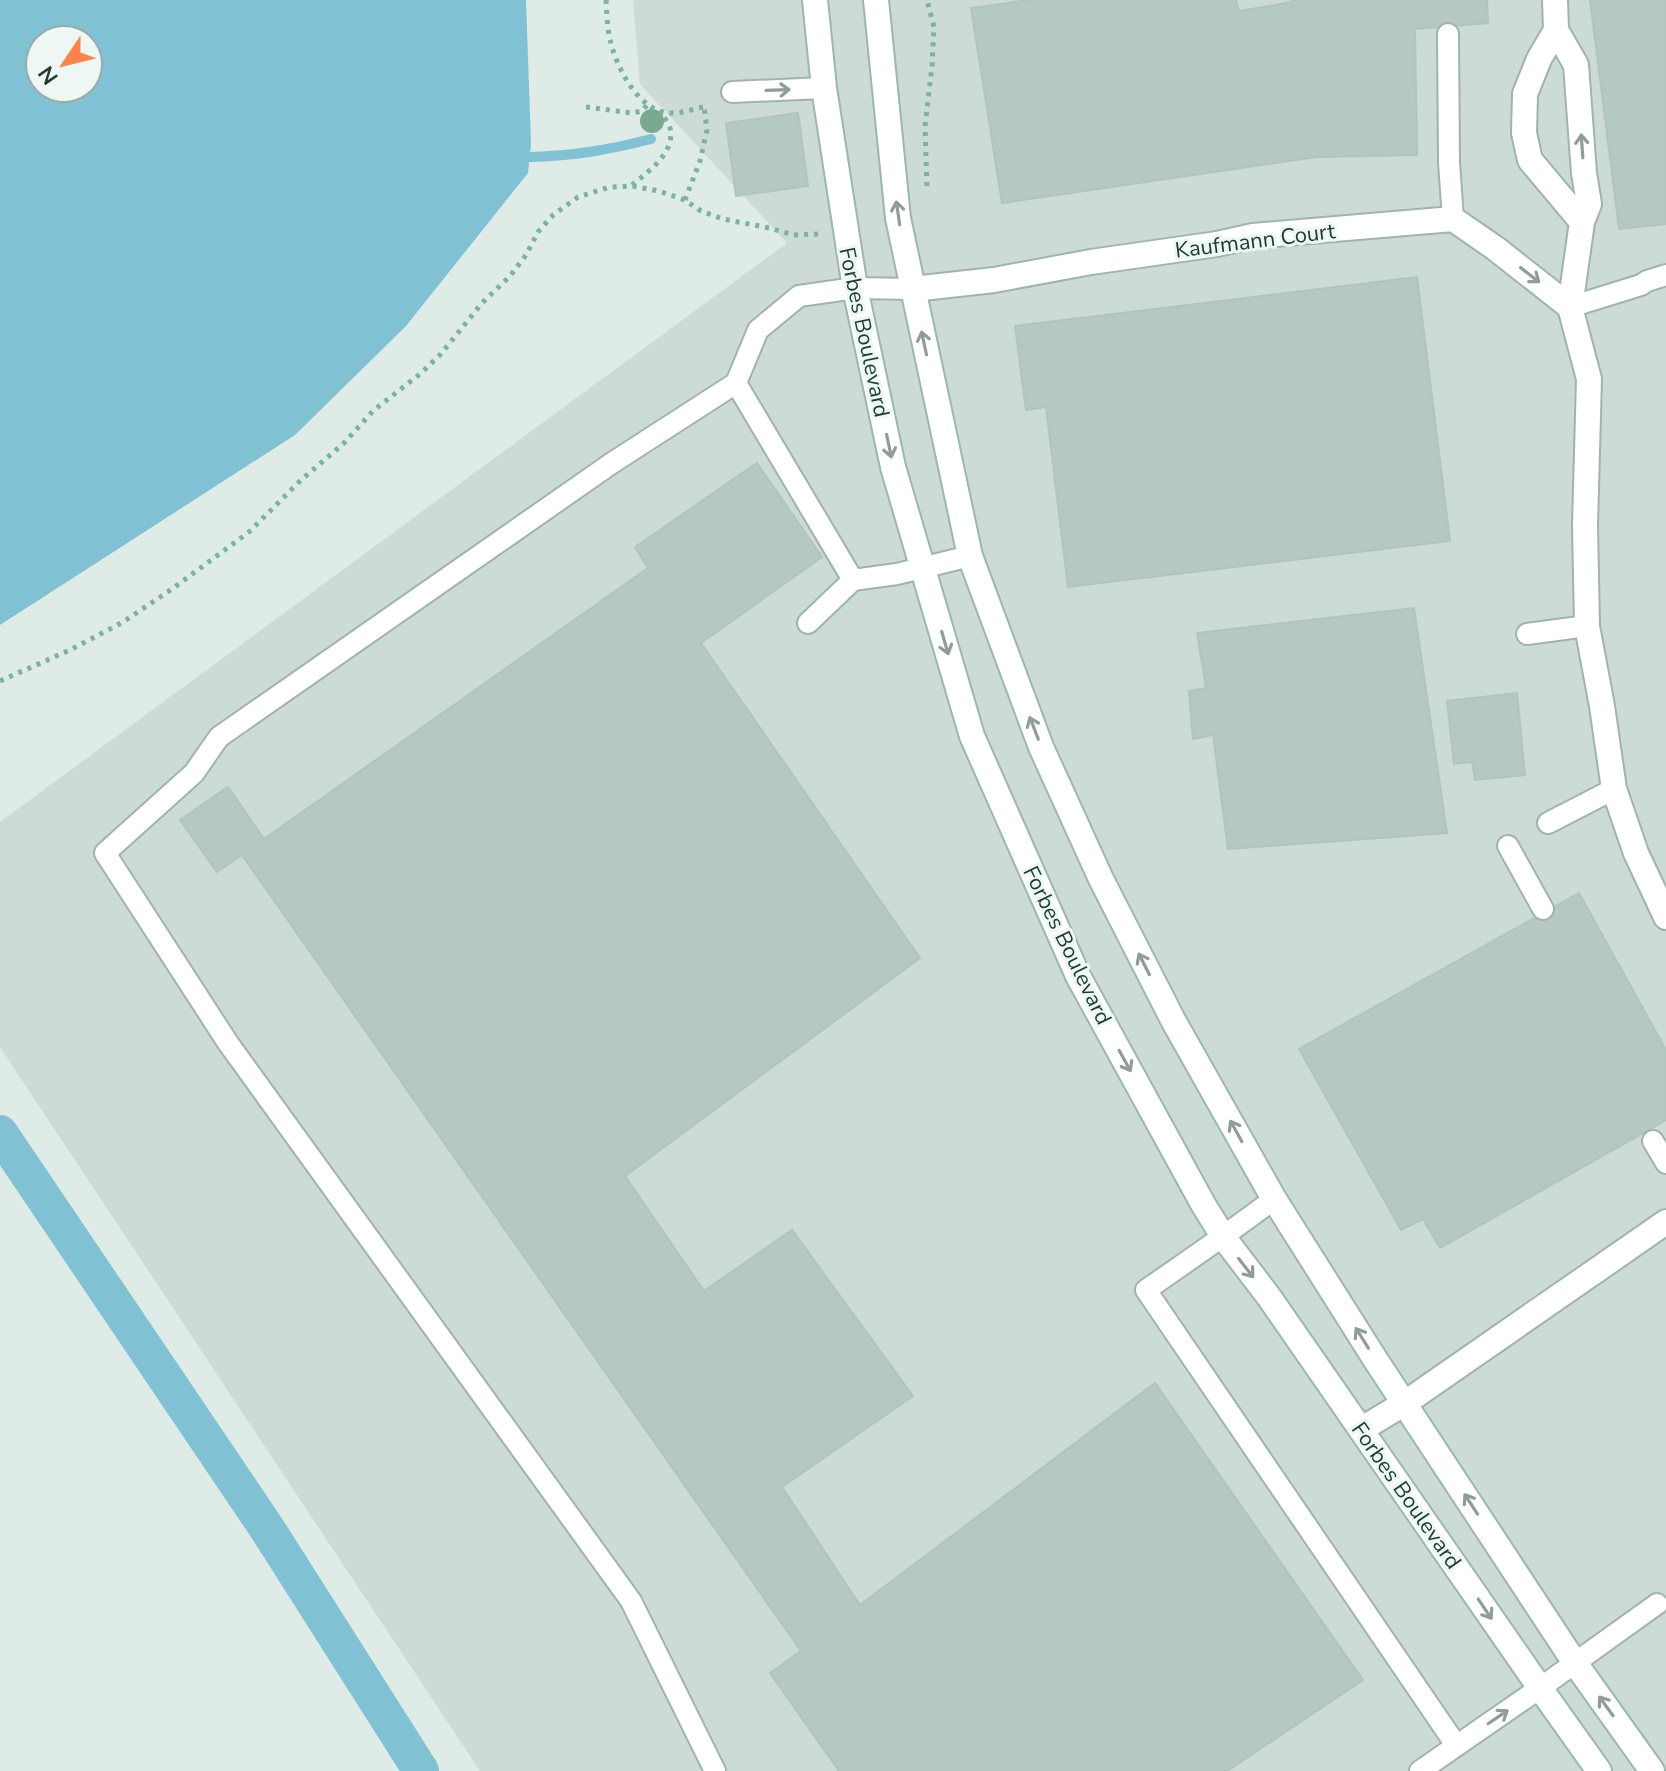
<svg xmlns="http://www.w3.org/2000/svg" width="1666" height="1771" font-family="'Nunito Sans',sans-serif">
  <style>
    .built { fill: #ccdbd5 }
    .water { fill: #81c1d4; fill-rule: evenodd }
    .lines { fill: none; stroke-linecap: round; stroke-linejoin: round }
    .stream { stroke: #81c1d4; stroke-width: 10 }
    .canal { stroke: #81c1d4; stroke-width: 36 }
    .building { fill: #b6c8c2; stroke: #b0c5be; stroke-width: 2 }
    .lane-casing { stroke: #a1b3ae; stroke-width: 24 }
    .street-casing { stroke: #a1b3ae; stroke-width: 28 }
    .secondary-casing { stroke: #9cb7af; stroke-width: 28 }
    .path { stroke: #7cb1a4; stroke-width: 5; stroke-dasharray: 4 6; stroke-linecap: butt }
    .lane { stroke: #fff; stroke-width: 20 }
    .street { stroke: #fff; stroke-width: 24 }
    .secondary { stroke: #fff; stroke-width: 24 }
    .tree { fill: #79aa91 }
    .oneway { stroke: #8e9d9a }
    .labels { text-anchor: middle; stroke-width: 6; stroke-linejoin: round; paint-order: stroke }
    .street-label { font-size: 22px; fill: #1e3b36; stroke: #eef7f3 }
  </style>
  <rect width="100%" height="100%" fill="#deebe6"/>
  <!-- built -->
  <path class="built" d="M633 0H1666V1771H480L0 1047V822L787 243 640 84Z"/>
  <!-- water -->
  <path class="water" d="M0 0H526L531 144 528 173 406 326 295 435 0 625ZM40 40H88V88H40Z"/>
  <g class="lines">
    <!-- stream -->
    <path class="stream" d="M530 157C573 156 608 150 651 139"/>
    <!-- canal -->
    <path class="canal" d="M0 1133 268 1530 421 1771"/>
  </g>
  <!-- building -->
  <path class="building" d="M1028 0H1236L1239 11 1292 2V0H1487L1488 23 1415 29 1417 155 1317 157 1002 203 971 8Z
    M1590 0H1666V224L1619 229Z
    M798 113 808 186 736 196 726 123Z
    M1417 277 1450 541 1068 587 1046 407 1026 410 1015 326Z
    M757 463 822 557 701 643 920 958 625 1176 704 1291 792 1230 913 1396 782 1487 860 1605 1155 1383 1363 1680 1227 1771H839L770 1673 801 1651 242 855 217 872 180 820 228 787 264 839 648 568 635 547Z
    M1414 608 1447 833 1228 849 1213 735 1193 739 1189 691 1206 688 1197 633Z
    M1517 693 1525 775 1475 780 1472 762 1454 764 1447 701Z
    M1579 893 1666 1050V1120L1440 1248 1423 1219 1401 1230 1299 1049Z"/>
  <g class="lines">
    <defs>
      <path id="lane" d="M1448 34 1449 162 1453 219
        M732 92 824 88
        M1570 307 1641 285 1647 281 1666 275
        M853 580 736 383 758 330 799 296 855 288 913 289
        M808 623 853 580 897 574 970 556
        M1527 634 1587 626
        M1548 823 1614 789
        M1508 846 1543 909
        M1653 1141 1666 1163
        M1274 1199C1232 1231 1189 1260 1146 1290L1456 1745
        M715 1771 631 1601 228 1043 105 853 194 773 219 737 612 463 736 383
        M1420 1771 1540 1688 1657 1604"/>
      <path id="street" d="M1555 0 1556 30 1576 65 1584 173 1589 204 1582 222 1570 307 1589 379 1585 525 1587 626 1602 706 1614 789 1636 853 1666 917
        M1556 30 1539 59 1525 94 1524 133 1530 160 1582 222
        M913 289 994 280 1091 262 1217 244 1253 236 1453 219 1495 248 1570 307
        M1362 1429 1405 1403 1666 1222"/>
      <path id="secondary" d="M815 0 824 88 855 288 893 467 972 736 1078 976 1203 1204 1224 1238 1269 1297 1540 1688 1599 1771
        M876 0 898 218 970 556 1041 747 1101 879 1173 1020 1274 1199 1375 1359 1575 1663 1652 1771"/>
    </defs>
    <!-- lane casing -->
    <use href="#lane" class="lane-casing"/>
    <!-- street casing -->
    <use href="#street" class="street-casing"/>
    <!-- secondary casing -->
    <use href="#secondary" class="secondary-casing"/>
    <!-- path -->
    <path class="path" d="M606 0C607 14 607 30 611 43 617 69 641 115 673 113 682 113 693 109 703 107
      M586 107 632 113 642 111 647 105
      M632 185C648 172 676 152 670 128 669 122 662 116 659 111
      M927 186 925 126 932 66 934 27 927 0
      M685 200 700 161 707 130 704 106
      M0 681 70 650 123 622 172 589 249 532 300 481 344 443 374 410 420 374 440 355 482 303 510 276 526 255 538 232 553 215 578 197 610 187 632 186 659 191 685 200 701 211 723 219 769 228 794 235 819 234"/>
    <!-- lane -->
    <use href="#lane" class="lane"/>
    <!-- street -->
    <use href="#street" class="street"/>
    <!-- secondary -->
    <use href="#secondary" class="secondary"/>
  </g>
  <!-- trees -->
  <circle class="tree" cx="652" cy="121" r="12"/>
  <!-- one-way arrows -->
  <defs><path id="oneway-shaft" d="M-6 0H5M1.5-3L5.5 0L1.5 3" fill="none" stroke-width="1.6" stroke-linecap="round" stroke-linejoin="round" transform="scale(2)"/></defs>
  <g class="oneway">
    <use href="#oneway-shaft" transform="translate(778 90) rotate(-2)"/>
    <use href="#oneway-shaft" transform="translate(1582 146) rotate(-94)"/>
    <use href="#oneway-shaft" transform="translate(898 213) rotate(-98)"/>
    <use href="#oneway-shaft" transform="translate(1530 275) rotate(38)"/>
    <use href="#oneway-shaft" transform="translate(924 343) rotate(-102)"/>
    <use href="#oneway-shaft" transform="translate(889 446) rotate(78)"/>
    <use href="#oneway-shaft" transform="translate(945 643) rotate(74)"/>
    <use href="#oneway-shaft" transform="translate(1034 728) rotate(-111)"/>
    <use href="#oneway-shaft" transform="translate(1144 964) rotate(-117)"/>
    <use href="#oneway-shaft" transform="translate(1125 1061) rotate(61)"/>
    <use href="#oneway-shaft" transform="translate(1236 1131) rotate(-119)"/>
    <use href="#oneway-shaft" transform="translate(1246 1268) rotate(52)"/>
    <use href="#oneway-shaft" transform="translate(1362 1338) rotate(-122)"/>
    <use href="#oneway-shaft" transform="translate(1471 1504) rotate(-123)"/>
    <use href="#oneway-shaft" transform="translate(1485 1609) rotate(56)"/>
    <use href="#oneway-shaft" transform="translate(1606 1706) rotate(-126)"/>
    <use href="#oneway-shaft" transform="translate(1498 1717) rotate(-34)"/>
  </g>
  <g class="labels">
    <!-- street labels -->
    <g class="street-label">
      <text transform="translate(1255 240) rotate(-7)" y="8">Kaufmann Court</text>
      <text transform="translate(865 332) rotate(78)" y="8">Forbes Boulevard</text>
      <text transform="translate(1068 945) rotate(64)" y="8">Forbes Boulevard</text>
      <text transform="translate(1407 1495) rotate(55)" y="8">Forbes Boulevard</text>
    </g>
  </g>
  <!-- north arrow -->
  <g transform="translate(64 64) rotate(235)"><circle r="38" fill="#eef7f3" stroke="#9baca7" stroke-width="2"/>
  <path d="M0-6L14 30L0 20L-14 30Z" fill="#fc844b"/>
  <text y="-12" font-size="22" font-weight="bold" text-anchor="middle" fill="#1e3b36">N</text>
  </g>
</svg>
